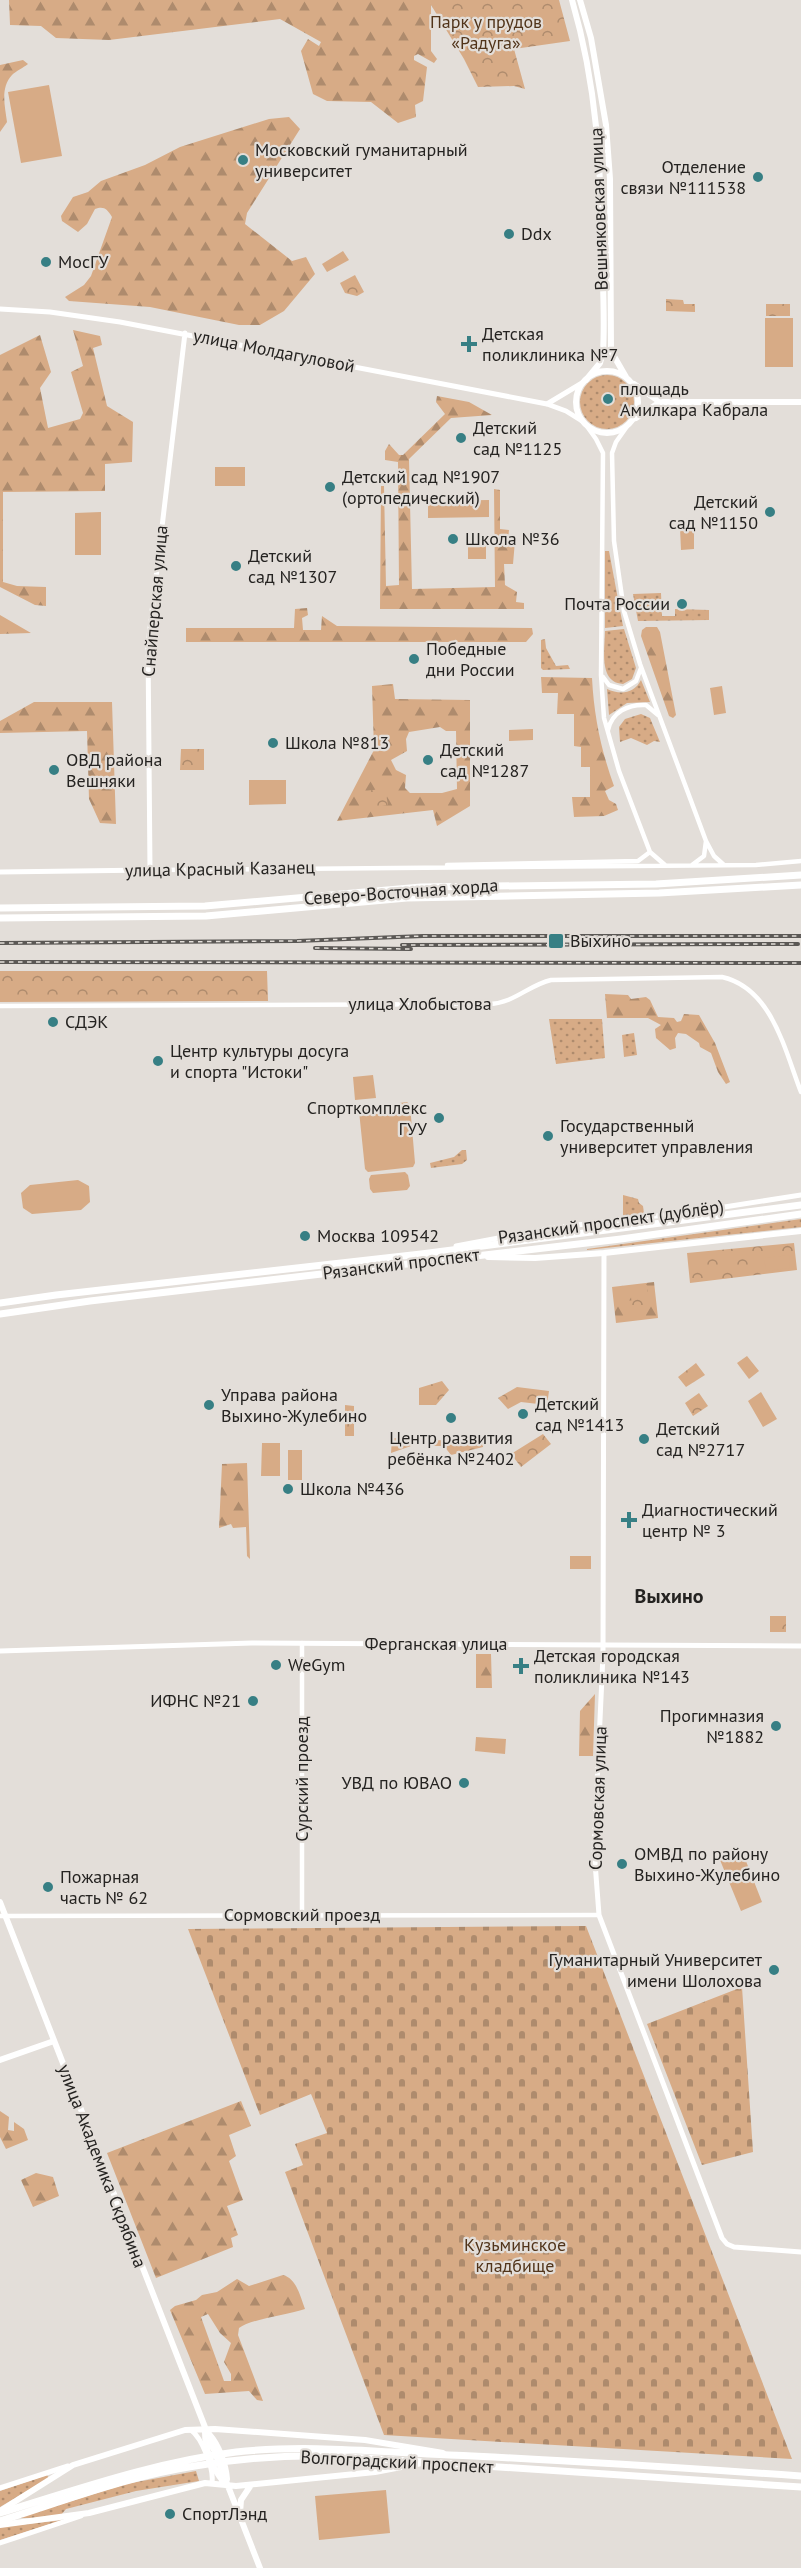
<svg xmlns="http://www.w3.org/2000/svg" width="801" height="2568" font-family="'PT Sans',sans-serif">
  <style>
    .grass { fill: url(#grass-dots) }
    .forest { fill: url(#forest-firs); fill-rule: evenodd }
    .cemetery { fill: url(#cemetery-stones) }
    .park { fill: url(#park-crowns) }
    .garden { fill: #d7ab86 }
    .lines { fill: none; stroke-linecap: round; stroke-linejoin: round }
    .minor { stroke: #fff; stroke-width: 4.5 }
    .tertiary { stroke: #fff; stroke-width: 5 }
    .secondary { stroke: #fff; stroke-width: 6 }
    .primary { stroke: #fff; stroke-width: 7 }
    .rail-casing { stroke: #5b5855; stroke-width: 4 }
    .rail { stroke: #e3ded9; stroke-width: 1.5; stroke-dasharray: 4.5; stroke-linecap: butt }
    .poi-dot { fill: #377f84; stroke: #e3ded9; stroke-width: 2 }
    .labels { text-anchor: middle; stroke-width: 4.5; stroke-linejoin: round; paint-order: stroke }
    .park-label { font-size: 18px; fill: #51341a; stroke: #e3ded9 }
    .poi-label { font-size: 18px; fill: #252321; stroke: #e3ded9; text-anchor: start }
    .street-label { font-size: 18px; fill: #252321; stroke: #e3ded9 }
    .neighbourhood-label { font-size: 20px; font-weight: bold; fill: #252321; stroke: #e3ded9 }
  </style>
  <defs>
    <pattern id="grass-dots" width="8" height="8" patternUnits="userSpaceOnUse" patternTransform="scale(1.5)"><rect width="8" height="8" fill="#d7ab86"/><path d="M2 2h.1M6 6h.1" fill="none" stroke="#ae8b6d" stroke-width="1.8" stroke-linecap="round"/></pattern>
    <pattern id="forest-firs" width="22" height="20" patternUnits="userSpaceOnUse" patternTransform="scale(1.5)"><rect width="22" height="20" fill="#d7ab86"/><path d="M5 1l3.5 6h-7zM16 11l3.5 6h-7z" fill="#ae8b6d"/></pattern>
    <pattern id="cemetery-stones" width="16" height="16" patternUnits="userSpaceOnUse" patternTransform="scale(1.5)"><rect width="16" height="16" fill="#d7ab86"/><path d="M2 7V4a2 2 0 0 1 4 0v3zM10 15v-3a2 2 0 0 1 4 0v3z" fill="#ae8b6d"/></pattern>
    <pattern id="park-crowns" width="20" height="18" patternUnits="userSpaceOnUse" patternTransform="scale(1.5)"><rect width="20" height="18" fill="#d7ab86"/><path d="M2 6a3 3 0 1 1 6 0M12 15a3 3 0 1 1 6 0" fill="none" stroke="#ae8b6d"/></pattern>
  </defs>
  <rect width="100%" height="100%" fill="#e3ded9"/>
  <!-- grass -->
  <path class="grass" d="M580 402a27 27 0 1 1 54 0a27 27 0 1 1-54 0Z
    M605 551H609L623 626 605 628Z
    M661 593 662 616H675V609L709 610V620L638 621 633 594Z
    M624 629 636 668 632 679 623 684C598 683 605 648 605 631Z
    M545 639 546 648 556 666 568 665 570 669 543 670 541 668V640Z
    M641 680 650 702 627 703 609 715 607 689C620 695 634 694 641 680Z
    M641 714 650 718 660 742 654 741 647 745 631 738 620 742 619 727 625 719Z
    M549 1019H602L605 1058 556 1064Z
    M634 1033 637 1055 624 1057 622 1035Z
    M462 1150H466L467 1160 462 1164 431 1168 430 1163 454 1157Z
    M623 1195 638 1199 639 1203 643 1206 644 1214 623 1216Z
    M801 1219V1227L587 1250V1249Z
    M196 2471 199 2481 136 2491 66 2509 61 2515 37 2518H17L126 2484Z
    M47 2475 49 2478 0 2507V2491Z
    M63 2520 0 2540V2527Z"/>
  <!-- forest -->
  <path class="forest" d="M9 0H429L431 4V51L437 59 434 63 418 54 414 56V60L427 67 423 101 415 105 416 117 398 123 371 102 327 101 313 94 301 51 308 39 319 46 321 42 280 19 109 40 56 38 41 26 10 25Z
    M23 60 28 64C23 68 16 71 12 75 0 88 5 106 7 122L0 132V65Z
    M289 117 300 129 247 213 245 224 292 261 306 257 315 274 284 311 260 325H239L150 307 69 301 65 297 84 285 91 276 112 217C107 209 104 206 95 209L87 224 78 232 62 221 61 216 73 197 88 192 101 181 145 165 180 147 269 119Z
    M73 330 100 336 102 345 93 348 107 406 133 422 132 462 105 464V491L3 492V582L17 586 46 587V606L35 605 0 587V355L40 335 51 372 40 388 48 428 80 419 83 413 71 372 83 366Z
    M437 396 469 402 492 415 451 418 409 459 412 589 495 587 494 489 500 490V529L509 530 508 540 515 541 513 564H504L505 585 517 592 516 602 524 603V609H380L381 486H384L386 586 399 585 398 462 385 460V451L389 444 399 455H403L445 414 436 402Z
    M307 608 308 615 302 618 303 630H321L322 616 337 626 532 628 533 634 526 642H186V628H294L295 609Z
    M0 615 31 633 0 634Z
    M646 627H657L660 632 676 715 673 718 669 716 641 636 642 630Z
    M541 677 592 678C594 716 601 750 614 786L605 791 609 800 616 804 618 810 604 816 574 817 572 797H590V767H581V747L574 746V714H557L558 693H542Z
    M393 684 395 699 470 700V806L437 826 433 810 337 821 374 750 372 686ZM440 727 446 731H456L457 789 442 793H410L405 788 406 775 396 770 391 760 407 751 406 739 409 732Z
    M34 702H112L116 824 100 823 89 799 87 731 0 733V721Z
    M605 994 628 995 631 999 646 997 650 1000 658 1017 674 1018 677 1022 681 1021 684 1014 699 1015 715 1043 730 1082 726 1084 718 1072 711 1053 700 1047 699 1043 686 1034 678 1033 675 1038 676 1048 670 1050 656 1038 655 1029 661 1025 648 1018H607Z
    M654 1282 658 1318 616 1323 612 1287Z
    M247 1463 250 1559 247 1556 246 1527 233 1528 231 1524 219 1528 222 1464Z
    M476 1654H491L492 1688H476Z
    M595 1694 593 1756H579L580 1711Z
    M241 2101 251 2126 229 2135 236 2156 229 2161 243 2200 227 2206 238 2235 231 2238 233 2247 156 2278 107 2153Z
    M0 2111 9 2117 8 2130 14 2131V2122L24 2129 28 2140 6 2149 0 2137Z
    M36 2173 53 2177 59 2196 33 2207 21 2180Z
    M283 2275C297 2279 300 2296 305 2309 288 2315 251 2319 239 2328L238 2335 263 2401 257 2400 249 2391 205 2394 170 2310 175 2306 196 2300 202 2295 217 2292 237 2279 249 2286ZM208 2314 220 2333 231 2343 224 2362 231 2374V2381H224L201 2317Z"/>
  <!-- cemetery -->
  <path class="cemetery" d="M586 1926 792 2459 384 2435 285 2172 303 2165 295 2144 327 2133 311 2094 260 2115 188 1929Z
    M742 1987 753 2152 702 2165 647 2024Z"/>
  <!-- park -->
  <path class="park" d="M428 0H559L570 41 514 49 525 89 514 86 478 87 464 59Z
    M355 275 364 292 357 296 345 293 340 283Z
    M666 299 683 300 684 304H695V312L666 311Z
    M766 304H790V316H766Z
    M181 749H204V770H180Z
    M385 788 388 805 370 808 367 791Z
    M0 971H267L268 1001 0 1002Z
    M794 1243 797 1270 690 1283 687 1253Z
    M647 1285 649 1306 632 1307 630 1287Z
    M696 1363 705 1375 686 1387 678 1377Z
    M442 1381 449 1390 436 1405H419V1388Z
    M517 1387 549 1391 547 1405 521 1402 508 1409 498 1398Z
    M699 1393 708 1406 693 1416 685 1403Z
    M345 1405 354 1406V1436H345Z
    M543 1434 551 1444 521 1467 511 1454Z
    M392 1438H411V1446L391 1453Z
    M430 1440 483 1441V1447L451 1455 444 1446H430Z
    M770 1616H786V1632H770Z"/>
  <!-- garden -->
  <path class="garden" d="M49 85 62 156 21 163 8 92Z
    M343 251 349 260 327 272 322 264Z
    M765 318H793V367H765Z
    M215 467H245V486H215Z
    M489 500V517L428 518V501Z
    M101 512V555H75V513Z
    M694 527V549L681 550 680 528Z
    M468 535H486V559H468Z
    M722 686 726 713 714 715 710 688Z
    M533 729V740L509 741V730Z
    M249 780H286V804L249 805Z
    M373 1075 376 1098 355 1100 353 1077Z
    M407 1102 410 1105 415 1163 413 1167 368 1172 365 1169 359 1111 362 1108Z
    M405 1172 408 1175 410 1186 407 1190 373 1193 370 1189 369 1179 371 1175Z
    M78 1180 89 1186 90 1202 81 1210 32 1214 23 1208 21 1193 30 1185Z
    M789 1255 790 1268 766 1271 764 1258Z
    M747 1356 759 1371 749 1379 737 1363Z
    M761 1392 777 1419 763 1427 748 1401Z
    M262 1443H280V1476H261Z
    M288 1450H302V1480H288Z
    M570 1556H591V1569H570Z
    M476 1737 506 1739 505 1754 475 1751Z
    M742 1851 762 1902 741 1911 720 1860Z
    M386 2490 390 2533 319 2540 315 2496Z"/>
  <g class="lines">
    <!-- minor -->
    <path class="minor" d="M586 425 596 439 603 453 601 675 604 718 619 771 650 852 665 865
      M628 425 616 442 612 453 614 541 624 611 640 664 706 841 714 856 724 865
      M603 677 609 685 623 689 636 681 641 668
      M608 730C612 712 628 704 646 705L658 715
      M447 865 638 861 650 852
      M692 865 704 856 706 841
      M150 870 756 865 801 861
      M0 1006 490 1004C514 1003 529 985 551 980L722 977C772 988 785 1051 801 1092
      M302 1915V1643
      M0 1916 599 1915"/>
    <!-- tertiary -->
    <path class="tertiary" d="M0 309 50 312 120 322 547 404 566 411 582 421
      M547 404 582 383
      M0 872 150 870 148 645 185 333
      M456 1246 551 1228 699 1211 801 1195
      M604 1253 603 1655 594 1849 599 1915 722 2238 727 2244 734 2247 801 2252
      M0 1651 252 1643 801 1646
      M191 2430C202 2438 214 2469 212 2482
      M0 2488 68 2466
      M0 2543 81 2516"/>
    <!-- secondary -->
    <path class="secondary" d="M572 0C597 86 601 166 602 255 603 287 605 320 603 352L600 363 586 380
      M580 0 591 38 606 125 610 179 611 351 626 377
      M576 402a31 31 0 1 1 62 0a31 31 0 1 1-62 0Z
      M634 384 660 402H801
      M636 418 660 402
      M488 1257 535 1258 604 1253 801 1231
      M0 1902 260 2568
      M0 2060 54 2041
      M205 2432C205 2449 212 2468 223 2481
      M209 2434C219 2445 226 2465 227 2479
      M0 2511 73 2465 185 2430 215 2429 365 2440 443 2453
      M240 2513 241 2500 251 2485
      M0 2525 89 2513 205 2483 236 2486 375 2472 422 2463"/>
    <!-- primary -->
    <path class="primary" d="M0 908 205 906 421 887 656 884 801 875
      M0 918 206 916 407 898 659 893 801 885
      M0 1303 56 1295 421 1254 801 1205
      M0 1314 90 1301 621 1239 801 1214
      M0 2513C78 2489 155 2462 236 2452 307 2444 378 2452 449 2455 566 2460 684 2468 801 2476
      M0 2521C64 2501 128 2476 195 2466 241 2458 287 2455 333 2456L801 2487"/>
    <defs>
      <path id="rail" d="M0 943 297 941 423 936H801
        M402 945 798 944
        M315 948 411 949
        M0 962 801 963"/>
    </defs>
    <!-- rail casing -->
    <use href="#rail" class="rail-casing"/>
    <!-- rail -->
    <use href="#rail" class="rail"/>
  </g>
  <!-- markers -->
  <g class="poi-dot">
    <circle cx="243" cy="160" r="6"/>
    <circle cx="758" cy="177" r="6"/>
    <circle cx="509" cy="234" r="6"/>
    <circle cx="46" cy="262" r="6"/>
    <path d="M466 335h6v6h6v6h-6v6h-6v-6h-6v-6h6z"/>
    <circle cx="608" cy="399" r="6"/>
    <circle cx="461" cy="438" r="6"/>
    <circle cx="330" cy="487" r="6"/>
    <circle cx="770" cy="512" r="6"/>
    <circle cx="453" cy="539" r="6"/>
    <circle cx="236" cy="566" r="6"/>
    <circle cx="682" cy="604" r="6"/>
    <circle cx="414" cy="659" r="6"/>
    <circle cx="273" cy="743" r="6"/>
    <circle cx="428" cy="760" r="6"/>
    <circle cx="54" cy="770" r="6"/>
    <rect x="548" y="933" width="16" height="16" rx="3"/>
    <circle cx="53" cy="1022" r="6"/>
    <circle cx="158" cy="1061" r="6"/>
    <circle cx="439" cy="1118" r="6"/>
    <circle cx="548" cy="1136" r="6"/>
    <circle cx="305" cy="1236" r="6"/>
    <circle cx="209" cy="1405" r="6"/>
    <circle cx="523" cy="1414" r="6"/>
    <circle cx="451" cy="1418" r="6"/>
    <circle cx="644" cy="1439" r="6"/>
    <circle cx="288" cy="1489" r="6"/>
    <path d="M626 1511h6v6h6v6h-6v6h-6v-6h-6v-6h6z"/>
    <circle cx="276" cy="1665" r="6"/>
    <path d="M518 1657h6v6h6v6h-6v6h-6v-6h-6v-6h6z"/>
    <circle cx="253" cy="1701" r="6"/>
    <circle cx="776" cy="1726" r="6"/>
    <circle cx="464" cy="1783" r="6"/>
    <circle cx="622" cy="1864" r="6"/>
    <circle cx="48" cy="1887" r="6"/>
    <circle cx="774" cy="1970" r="6"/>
    <circle cx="170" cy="2514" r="6"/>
  </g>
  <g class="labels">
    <!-- park labels -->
    <g class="park-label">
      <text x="486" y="28">Парк у прудов<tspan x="486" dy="21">«Радуга»</tspan></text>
      <text x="515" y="2251">Кузьминское<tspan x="515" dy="21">кладбище</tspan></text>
    </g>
    <!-- poi labels -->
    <g class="poi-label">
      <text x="255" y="156">Московский гуманитарный<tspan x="255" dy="21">университет</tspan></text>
      <text x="746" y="173" text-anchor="end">Отделение<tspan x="746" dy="21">связи №111538</tspan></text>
      <text x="521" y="240">Ddx</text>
      <text x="58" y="268">МосГУ</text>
      <text x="482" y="340">Детская<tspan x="482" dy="21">поликлиника №7</tspan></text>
      <text x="620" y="395">площадь<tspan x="620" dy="21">Амилкара Кабрала</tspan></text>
      <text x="473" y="434">Детский<tspan x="473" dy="21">сад №1125</tspan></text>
      <text x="342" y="483">Детский сад №1907<tspan x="342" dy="21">(ортопедический)</tspan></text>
      <text x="758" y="508" text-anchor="end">Детский<tspan x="758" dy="21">сад №1150</tspan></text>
      <text x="465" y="545">Школа №36</text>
      <text x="248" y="562">Детский<tspan x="248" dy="21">сад №1307</tspan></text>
      <text x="670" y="610" text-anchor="end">Почта России</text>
      <text x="426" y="655">Победные<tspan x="426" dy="21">дни России</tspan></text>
      <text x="285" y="749">Школа №813</text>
      <text x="440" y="756">Детский<tspan x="440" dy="21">сад №1287</tspan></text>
      <text x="66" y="766">ОВД района<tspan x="66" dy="21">Вешняки</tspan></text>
      <text x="570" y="947">Выхино</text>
      <text x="65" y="1028">СДЭК</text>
      <text x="170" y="1057">Центр культуры досуга<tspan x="170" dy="21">и спорта "Истоки"</tspan></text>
      <text x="427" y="1114" text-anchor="end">Спорткомплекс<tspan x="427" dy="21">ГУУ</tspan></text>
      <text x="560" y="1132">Государственный<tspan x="560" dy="21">университет управления</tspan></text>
      <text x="317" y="1242">Москва 109542</text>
      <text x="221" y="1401">Управа района<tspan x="221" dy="21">Выхино-Жулебино</tspan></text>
      <text x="535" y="1410">Детский<tspan x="535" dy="21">сад №1413</tspan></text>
      <text x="656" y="1435">Детский<tspan x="656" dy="21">сад №2717</tspan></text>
      <text x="451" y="1444" text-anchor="middle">Центр развития<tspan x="451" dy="21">ребёнка №2402</tspan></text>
      <text x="300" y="1495">Школа №436</text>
      <text x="642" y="1516">Диагностический<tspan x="642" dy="21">центр № 3</tspan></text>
      <text x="534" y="1662">Детская городская<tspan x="534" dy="21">поликлиника №143</tspan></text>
      <text x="288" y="1671">WeGym</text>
      <text x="241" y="1707" text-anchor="end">ИФНС №21</text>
      <text x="764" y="1722" text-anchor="end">Прогимназия<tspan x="764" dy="21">№1882</tspan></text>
      <text x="452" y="1789" text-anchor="end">УВД по ЮВАО</text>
      <text x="634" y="1860">ОМВД по району<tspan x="634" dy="21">Выхино-Жулебино</tspan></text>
      <text x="60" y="1883">Пожарная<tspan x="60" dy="21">часть № 62</tspan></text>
      <text x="762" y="1966" text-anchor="end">Гуманитарный Университет<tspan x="762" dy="21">имени Шолохова</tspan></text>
      <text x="182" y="2520">СпортЛэнд</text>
    </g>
    <!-- street labels -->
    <g class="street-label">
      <text transform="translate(599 209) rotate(-92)" y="6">Вешняковская улица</text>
      <text transform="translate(274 351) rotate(11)" y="6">улица Молдагуловой</text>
      <text transform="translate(155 601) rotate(-85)" y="6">Снайперская улица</text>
      <text transform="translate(220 869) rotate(-1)" y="6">улица Красный Казанец</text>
      <text transform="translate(401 892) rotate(-4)" y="6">Северо-Восточная хорда</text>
      <text x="420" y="1010">улица Хлобыстова</text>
      <text transform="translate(611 1222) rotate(-8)" y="6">Рязанский проспект (дублёр)</text>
      <text transform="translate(401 1264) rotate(-7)" y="6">Рязанский проспект</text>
      <text x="436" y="1650">Ферганская улица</text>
      <text transform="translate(302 1779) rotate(-90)" y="6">Сурский проезд</text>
      <text transform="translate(598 1798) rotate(-88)" y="6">Сормовская улица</text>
      <text x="302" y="1921">Сормовский проезд</text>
      <text transform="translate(102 2166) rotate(69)" y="6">улица Академика Скрябина</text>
      <text transform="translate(397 2462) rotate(3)" y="6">Волгоградский проспект</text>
    </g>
    <!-- neighbourhood labels -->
    <g class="neighbourhood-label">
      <text x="669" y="1603">Выхино</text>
    </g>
  </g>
</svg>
